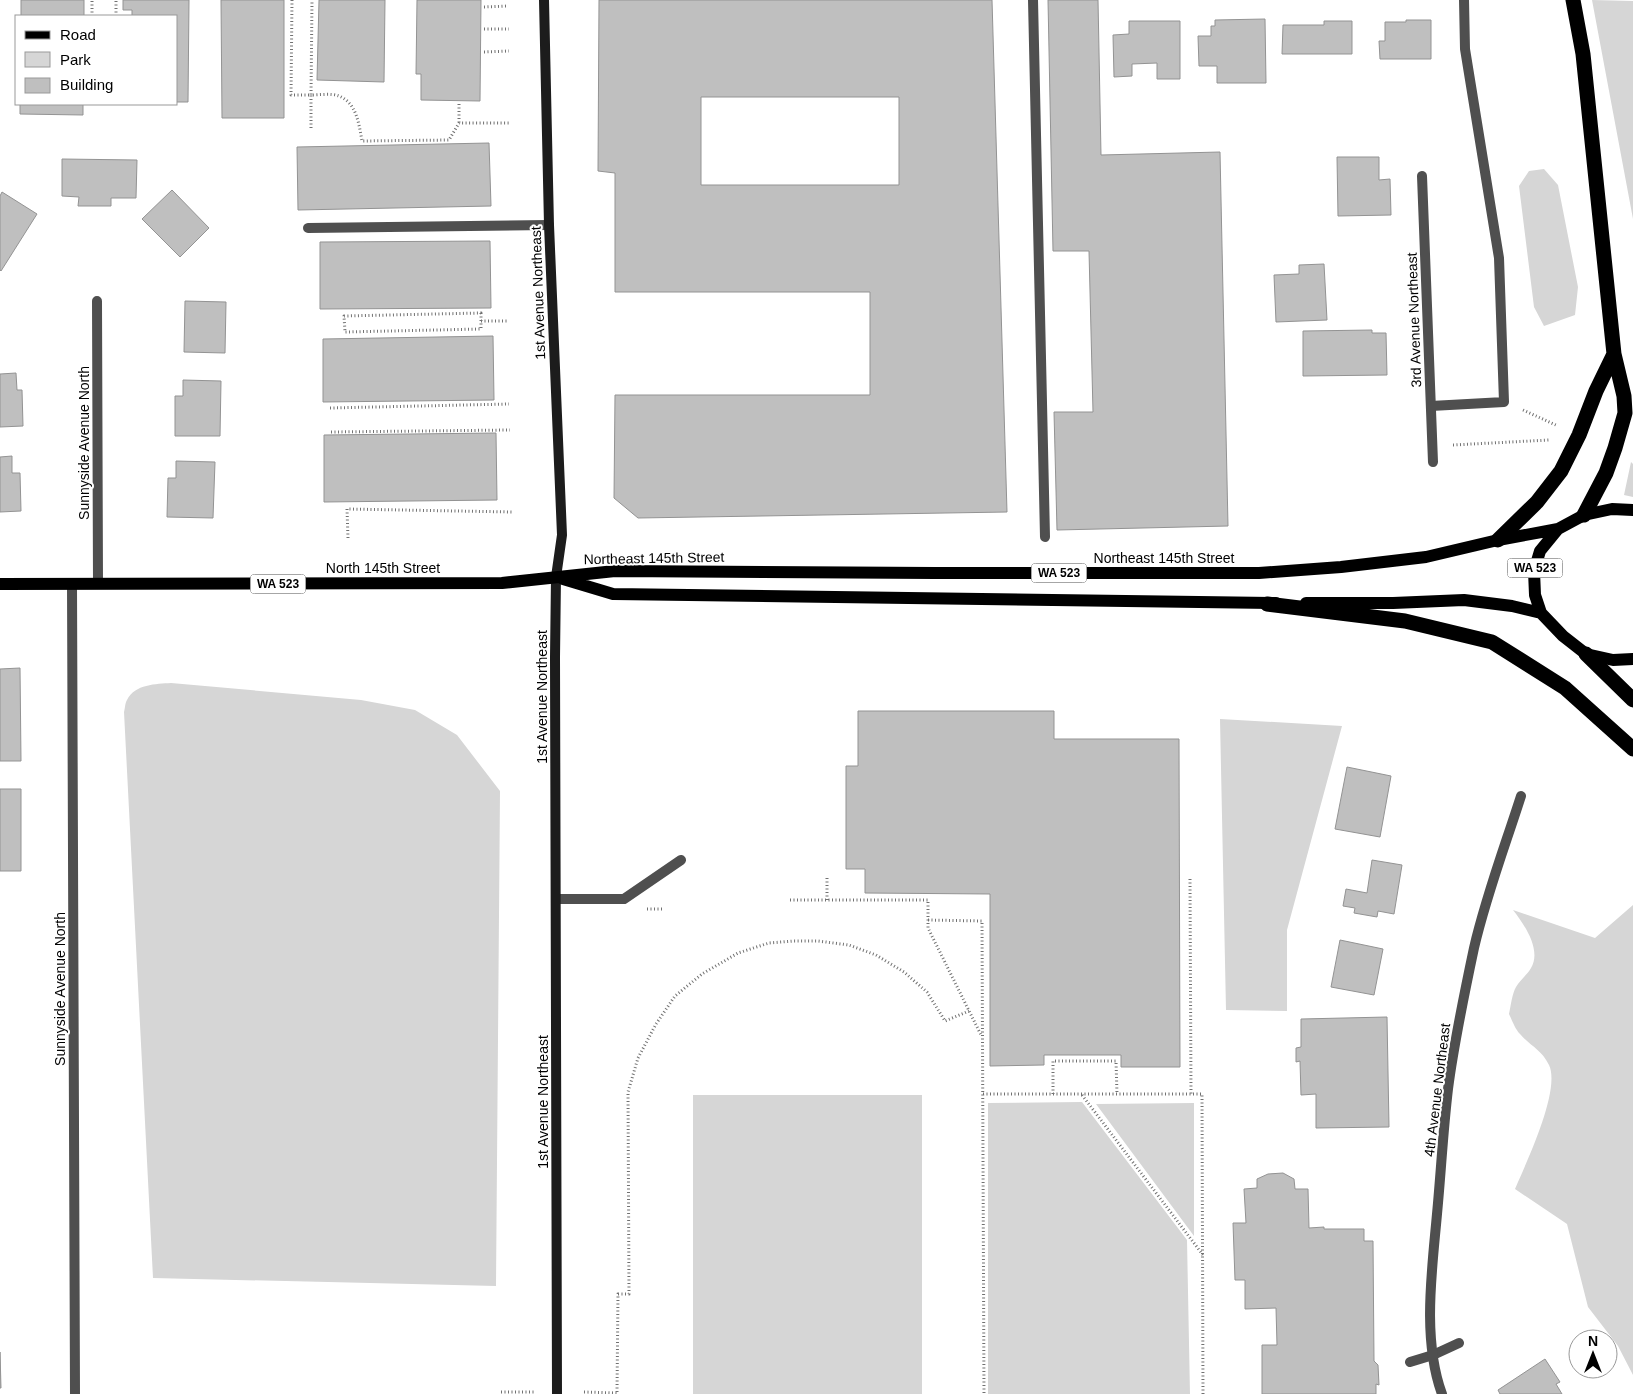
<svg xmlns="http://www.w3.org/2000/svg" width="1633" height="1394" font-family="Arial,sans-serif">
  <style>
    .green { fill: #d6d6d6 }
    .building { fill: #bfbfbf; stroke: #939393; fill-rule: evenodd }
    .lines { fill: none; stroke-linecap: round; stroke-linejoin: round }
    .path { stroke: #717171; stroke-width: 3; stroke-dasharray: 1 2.5; stroke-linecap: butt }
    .lane { stroke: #4f4f4f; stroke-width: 10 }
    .street { stroke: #4f4f4f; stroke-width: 10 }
    .secondary { stroke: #1c1c1c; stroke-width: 10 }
    .primary { stroke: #000; stroke-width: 12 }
    .highway { stroke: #000; stroke-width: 15 }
    .labels { text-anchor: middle; stroke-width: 4; stroke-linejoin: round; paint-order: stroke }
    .shield { fill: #fff; stroke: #4c4c4c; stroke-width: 1 }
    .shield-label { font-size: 12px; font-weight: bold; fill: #000 }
    .street-label { font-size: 14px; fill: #000; stroke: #fff }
  </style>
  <rect width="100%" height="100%" fill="#fff"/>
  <!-- green -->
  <path class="green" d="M1592 0 1633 1V219Z
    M1544 169 1558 185 1578 287 1575 315 1544 326 1534 307 1519 186 1529 171Z
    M1631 462 1633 464V497L1624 495Z
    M171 683 361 700 415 710 457 735 500 791 496 1286 153 1278 124 712C125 709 125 703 127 700 135 684 156 684 171 683Z
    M1220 719 1342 726 1287 930V1011L1226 1010Z
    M1633 905V1375L1618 1346 1588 1307 1567 1224 1515 1189C1526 1163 1561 1090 1549 1065 1541 1049 1530 1046 1520 1034 1515 1029 1512 1020 1509 1014 1511 1005 1512 994 1516 987 1520 980 1527 975 1531 968 1542 950 1524 924 1513 910L1595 938Z
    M693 1095H922V1394H693Z
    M1082 1102 1187 1240 1190 1394H988V1103Z
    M1194 1103V1236L1096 1104Z"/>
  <!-- building -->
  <path class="building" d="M21 0H84V16H21Z
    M123 0H189L188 102H176V16H132V10H123Z
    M221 0H284V118H222Z
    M319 0H385L384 82 317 80Z
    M417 0H481L480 101 421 100V74H416Z
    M599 0H992L1007 512 638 518 614 498 615 395H870V292H615V173L598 171ZM701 97H899V185H701Z
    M1048 0H1098L1101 155 1220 152 1228 526 1057 530 1054 412H1093L1089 251H1053Z
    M1265 19 1266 83H1217V66H1199L1198 36H1211V26H1215V20Z
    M1406 20H1431V59H1380L1379 41H1385V22H1406Z
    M1129 21H1180V79H1157V63L1132 64V76L1114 77 1113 35 1129 34Z
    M1324 21H1352V54H1282L1283 25H1324Z
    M20 104H83V115L20 114Z
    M489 143 491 206 298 210 297 147Z
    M1337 157H1379V180L1390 179 1391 215 1338 216Z
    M62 159 137 160 136 198H111V206H78L79 197 62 196Z
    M172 190 209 228 180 257 142 219Z
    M2 192 37 214 1 271 0 270V196Z
    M490 241 491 308 320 309V242Z
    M1324 264 1327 320 1276 322 1274 275 1299 274V265Z
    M185 301 226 302 225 353 184 352Z
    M1372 330V333H1386L1387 375 1303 376V331Z
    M493 336 494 400 323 402V339Z
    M16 373 17 390H22L23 426 0 427V374Z
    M183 380 221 381 220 436H175V396H183Z
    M496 433 497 500 324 502V435Z
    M12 456V473H20L21 511 0 512V457Z
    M176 461 215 462 213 518 167 517 168 478H176Z
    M20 668 21 761H0V669Z
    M858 711H1054V739H1179L1180 1067H1121V1055H1044V1065L990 1066V894L865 893V869H846V766H858Z
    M1347 767 1391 776 1380 837 1335 829Z
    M0 789H21V871H0Z
    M1372 860 1402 865 1394 914 1378 911 1377 917 1354 913 1355 908 1343 906 1346 889 1367 893Z
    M1340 940 1383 949 1374 995 1331 987Z
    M1387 1017 1389 1127 1316 1128V1094L1301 1095 1300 1061 1296 1062V1048L1301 1047V1019Z
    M1283 1173 1294 1179 1295 1189H1308L1309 1228 1324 1227V1229H1364V1241H1373L1374 1361 1378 1365 1379 1385 1376 1384V1394H1262V1345H1277L1276 1308 1245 1309V1280H1235L1233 1223H1246L1244 1189 1257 1188V1179L1268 1174Z
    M0 1352 1 1388H0Z
    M1545 1359 1560 1382 1556 1384 1562 1394H1500L1498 1390Z"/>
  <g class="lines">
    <!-- path -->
    <path class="path" d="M292 0 291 95H311L312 0
      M484 7 508 6
      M92 16V0
      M116 16V0
      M484 29H509
      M484 52 509 51
      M459 104V123
      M311 128V95C319 95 332 93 339 96 357 103 359 125 362 141L449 140 459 123H510
      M481 313V329L345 332 344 316Z
      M481 321H508
      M330 408 509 404
      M1523 410 1558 426
      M331 432 510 430
      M1453 445 1549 440
      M348 538 347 509 512 512
      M827 878V900
      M1190 879 1191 1094
      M790 900H928V928L981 1035
      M647 909H663
      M928 920 982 921 984 1394
      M983 1094H1202L1203 1394
      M1053 1094V1061H1116L1117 1094
      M1082 1095 1203 1255
      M501 1392H535
      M584 1392 617 1393
      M617 1392 618 1294H629L628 1092 638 1058 656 1024 675 996 702 974 738 953 769 943 794 941H818L849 945 876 955 904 972 927 992 945 1021 969 1011"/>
    <!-- lane -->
    <path class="lane" d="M1033 0 1045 537
      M308 228 549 225
      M556 899H624L681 860
      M1410 1362 1433 1355 1459 1343"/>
    <!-- street -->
    <path class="street" d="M1422 176 1433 462
      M97 301 98 584
      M1431 406 1504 402 1499 258 1465 49 1464 0
      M72 584 75 1394
      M1442 1394C1422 1339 1432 1271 1437 1214 1441 1172 1443 1131 1448 1089 1454 1042 1464 995 1474 948 1486 896 1505 846 1521 796"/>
    <!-- secondary -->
    <path class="secondary" d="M544 0 549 225 562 535 556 577 555 657 557 1394"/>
    <!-- primary -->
    <path class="primary" d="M1633 510 1612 509 1584 515 1558 529 1540 551 1534 571 1535 595 1541 613 1563 636 1586 654 1613 660 1633 659
      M563 579 613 594 1276 603
      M0 584 502 583 615 571 935 573H1259L1341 567 1426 557 1498 540 1558 529
      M1306 603H1393L1464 600 1512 606 1541 613"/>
    <!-- highway -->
    <path class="highway" d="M1573 0 1583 54 1614 354 1624 396 1625 413 1615 448 1606 473 1584 515
      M1498 540 1537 502 1561 471 1579 435 1596 391 1614 354
      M1267 604 1405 621 1492 642 1565 688 1633 749
      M1586 654 1633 700"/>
  </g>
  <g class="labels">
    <!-- shield labels -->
    <g class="shield">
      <rect x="1507.5" y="558.5" width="55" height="19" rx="4"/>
      <rect x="1031.5" y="563.5" width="55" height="19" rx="4"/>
      <rect x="250.5" y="574.5" width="55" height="19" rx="4"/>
    </g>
    <g class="shield-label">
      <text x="1535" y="572">WA 523</text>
      <text x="1059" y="577">WA 523</text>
      <text x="278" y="588">WA 523</text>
    </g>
    <!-- street labels -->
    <g class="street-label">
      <text transform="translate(538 293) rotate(-92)" y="5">1st Avenue Northeast</text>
      <text transform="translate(1414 320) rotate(-92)" y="5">3rd Avenue Northeast</text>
      <text transform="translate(84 443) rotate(-90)" y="5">Sunnyside Avenue North</text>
      <text transform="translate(654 558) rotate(-1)" y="5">Northeast 145th Street</text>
      <text x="1164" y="563">Northeast 145th Street</text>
      <text x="383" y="573">North 145th Street</text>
      <text transform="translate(542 697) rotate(-90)" y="5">1st Avenue Northeast</text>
      <text transform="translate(60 989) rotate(-90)" y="5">Sunnyside Avenue North</text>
      <text transform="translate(1437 1090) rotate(-83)" y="5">4th Avenue Northeast</text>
      <text transform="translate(543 1102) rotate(-90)" y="5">1st Avenue Northeast</text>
    </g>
  </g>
  <!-- legend -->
  <rect x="15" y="15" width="162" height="90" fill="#ffffff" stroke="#999999"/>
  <rect x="25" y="31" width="25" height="8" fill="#000000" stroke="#999999"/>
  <text x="60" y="40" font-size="15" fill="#000000">Road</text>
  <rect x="25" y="52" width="25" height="15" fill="#d6d6d6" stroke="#999999"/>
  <text x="60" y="65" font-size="15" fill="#000000">Park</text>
  <rect x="25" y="78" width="25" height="15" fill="#bfbfbf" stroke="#999999"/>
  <text x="60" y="90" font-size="15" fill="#000000">Building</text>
  <!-- north arrow -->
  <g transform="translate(1593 1354)"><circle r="24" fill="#ffffff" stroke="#999999"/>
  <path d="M0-4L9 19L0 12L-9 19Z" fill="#000000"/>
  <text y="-8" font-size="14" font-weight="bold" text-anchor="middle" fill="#000000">N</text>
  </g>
</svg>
